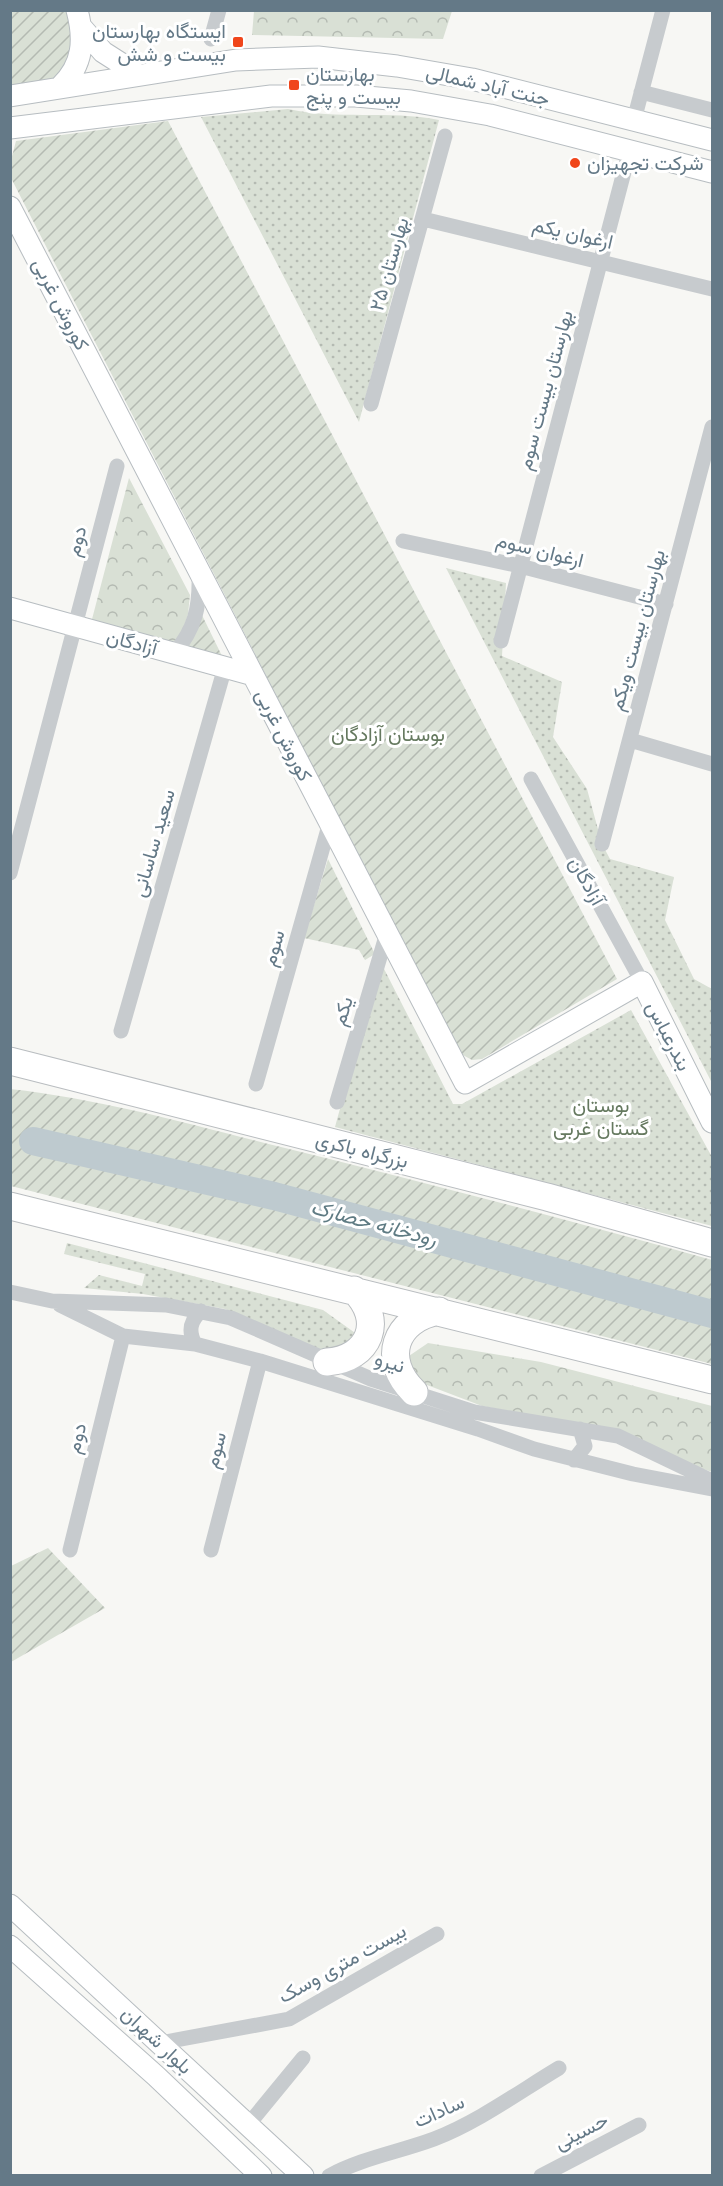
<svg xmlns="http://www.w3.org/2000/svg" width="723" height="2186" font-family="'Fira Sans',Vazirmatn,sans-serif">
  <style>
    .grass { fill: url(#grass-dots) }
    .forest { fill: url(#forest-crowns) }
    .garden { fill: url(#garden-furrows) }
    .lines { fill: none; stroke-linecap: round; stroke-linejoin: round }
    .river { stroke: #becacf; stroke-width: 28 }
    .secondary-casing { stroke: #b7bdc1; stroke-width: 23 }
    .highway-casing { stroke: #b9bdc0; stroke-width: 29 }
    .street { stroke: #c7cbce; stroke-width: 15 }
    .secondary { stroke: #fff; stroke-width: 21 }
    .highway { stroke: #fff; stroke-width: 27 }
    .poi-dot { fill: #f0461b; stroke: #fff; stroke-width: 2 }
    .labels { text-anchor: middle; stroke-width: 6; stroke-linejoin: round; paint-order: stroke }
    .poi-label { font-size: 20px; fill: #647987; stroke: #fff; text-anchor: start }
    .street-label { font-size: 20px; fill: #647987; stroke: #fff }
    .park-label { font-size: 20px; fill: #65795f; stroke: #fff }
    .water-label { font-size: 21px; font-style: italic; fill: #5f7b83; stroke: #fff }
  </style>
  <defs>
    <pattern id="grass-dots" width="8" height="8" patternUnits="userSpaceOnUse" patternTransform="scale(1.5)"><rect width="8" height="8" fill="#d9e0d5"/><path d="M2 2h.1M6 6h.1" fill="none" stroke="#b4bab2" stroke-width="1.8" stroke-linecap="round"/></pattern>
    <pattern id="forest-crowns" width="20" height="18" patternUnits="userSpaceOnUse" patternTransform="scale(1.5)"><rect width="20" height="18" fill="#d9e0d5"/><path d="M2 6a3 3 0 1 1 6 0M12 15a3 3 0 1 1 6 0" fill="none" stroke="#b4bab2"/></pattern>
    <pattern id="garden-furrows" width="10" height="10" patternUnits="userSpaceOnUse" patternTransform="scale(1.5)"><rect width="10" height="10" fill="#d9e0d5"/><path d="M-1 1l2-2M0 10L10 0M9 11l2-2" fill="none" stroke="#b4bab2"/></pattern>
  </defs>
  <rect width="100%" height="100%" fill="#f7f7f4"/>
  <!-- grass -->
  <path class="grass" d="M288 109C337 120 389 110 439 120L359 422 201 117Z
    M446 568 506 583 502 656 562 682 553 737 587 789 602 844 610 859 674 877 665 920 694 979 712 989V1083Z
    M380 961 453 1104H462L631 1010 712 1157V1226L335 1127Z
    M67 1243 323 1310 358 1335 348 1347 328 1353 225 1309 143 1294 84 1288 99 1275 142 1286 145 1274 64 1254Z"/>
  <!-- forest -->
  <path class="forest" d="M254 11V10L452 11 443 39 252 35Z
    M129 478 190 595 188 614 179 642 164 644 91 623Z
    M428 1343 541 1362 712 1406V1472L683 1462 622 1432 482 1406 414 1380 406 1358Z"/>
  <!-- garden -->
  <path class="garden" d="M10 11H66C77 45 79 47 60 78L11 87Z
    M168 121 617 979 482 1059 472 1060 461 1054 351 840 295 756 298 738 11 178V160L16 141Z
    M200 611 222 656 183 649Z
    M328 859 375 954 365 960 359 950 304 938Z
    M10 1089C102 1099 192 1125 281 1147 426 1183 569 1220 712 1260V1364L11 1186Z
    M48 1548 105 1608 11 1662V1566Z"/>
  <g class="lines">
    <!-- river -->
    <path class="river" d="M33 1141 274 1196 712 1314"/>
    <defs>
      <path id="secondary" d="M82 28 103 52 139 75
        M61 86C83 65 85 40 77 10
        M10 96 236 60 318 57 397 66 472 79 712 140
        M10 128 271 96H356L411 101 490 115 712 172
        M10 207 465 1083 642 982 712 1122
        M10 608 253 675
        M10 1905 303 2176
        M10 1946 156 2076 261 2176"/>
      <path id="highway" d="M10 1061 547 1197 712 1243
        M10 1206 712 1380
        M327 1362C370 1359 385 1320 354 1290
        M414 1392C381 1360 394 1319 439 1311"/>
    </defs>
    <!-- secondary casing -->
    <use href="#secondary" class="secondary-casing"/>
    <!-- highway casing -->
    <use href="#highway" class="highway-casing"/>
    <!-- street -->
    <path class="street" d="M211 39 219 10
      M641 92 712 110
      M634 120 663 10
      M423 219 712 289
      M371 404 445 136
      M403 541 520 566 666 604
      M501 641 630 149
      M174 653C195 630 200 606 199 575
      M630 740 712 764
      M531 779 642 982
      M602 844 712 427
      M10 873 117 466
      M121 1031 225 667
      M256 1084 330 822
      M337 1102 387 933
      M10 1292 52 1301 166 1305 231 1318 371 1379 474 1412 618 1436 712 1481
      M60 1305 123 1336 195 1344 260 1361 478 1429 534 1449 633 1474 712 1489
      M195 1344C188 1331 190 1321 201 1311
      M574 1460 585 1446 580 1429
      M70 1550 123 1336
      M211 1550 260 1361
      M160 2043 289 2019 437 1934
      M248 2125 303 2058
      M329 2176C362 2158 399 2152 434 2139 478 2122 519 2092 559 2068
      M541 2176 639 2125"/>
    <!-- secondary -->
    <use href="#secondary" class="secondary"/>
    <!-- highway -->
    <use href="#highway" class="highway"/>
  </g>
  <!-- markers -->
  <g class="poi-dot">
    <rect x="232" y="36" width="12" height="12" rx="3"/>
    <rect x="288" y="79" width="12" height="12" rx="3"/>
    <circle cx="575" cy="163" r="6"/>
  </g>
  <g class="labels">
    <!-- poi labels -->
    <g class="poi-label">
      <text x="226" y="38" text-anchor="end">ایستگاه بهارستان<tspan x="226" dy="23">بیست و شش</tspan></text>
      <text x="306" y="81">بهارستان<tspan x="306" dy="23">بیست و پنج</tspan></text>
      <text x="587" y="170">شرکت تجهیزان</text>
    </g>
    <!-- street labels -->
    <g class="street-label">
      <text transform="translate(488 85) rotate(13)" y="7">جنت آباد شمالی</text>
      <text transform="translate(573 233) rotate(13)" y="7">ارغوان یکم</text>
      <text transform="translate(389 264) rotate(-74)" y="7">بهارستان ۲۵</text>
      <text transform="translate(61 304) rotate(63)" y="7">کوروش غربی</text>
      <text transform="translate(545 390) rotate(-75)" y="7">بهارستان بیست سوم</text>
      <text transform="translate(76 541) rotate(-75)" y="7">دوم</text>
      <text transform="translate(540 550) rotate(14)" y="7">ارغوان سوم</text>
      <text transform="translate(637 630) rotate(-75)" y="7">بهارستان بیست ویکم</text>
      <text transform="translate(132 642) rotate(15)" y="7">آزادگان</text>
      <text transform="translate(284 735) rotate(63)" y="7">کوروش غربی</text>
      <text transform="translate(153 843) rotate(-74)" y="7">سعید ساسانی</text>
      <text transform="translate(587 881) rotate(61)" y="7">آزادگان</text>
      <text transform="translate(273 948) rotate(-74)" y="7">سوم</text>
      <text transform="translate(342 1011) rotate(-73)" y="7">یکم</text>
      <text transform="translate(669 1036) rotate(63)" y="7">بندرعباس</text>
      <text transform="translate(362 1150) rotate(14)" y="7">بزرگراه باکری</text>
      <text transform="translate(390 1362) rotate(17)" y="7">نیرو</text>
      <text transform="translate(76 1438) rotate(-76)" y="7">دوم</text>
      <text transform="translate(215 1450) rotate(-76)" y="7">سوم</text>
      <text transform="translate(342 1963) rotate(-29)" y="7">بیست متری وسک</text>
      <text transform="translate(157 2040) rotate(43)" y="7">بلوار شهران</text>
      <text transform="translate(439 2111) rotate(-24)" y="7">سادات</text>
      <text transform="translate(581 2131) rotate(-27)" y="7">حسینی</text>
    </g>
    <!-- park labels -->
    <g class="park-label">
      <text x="388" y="741">بوستان آزادگان</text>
      <text x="601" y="1112">بوستان<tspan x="601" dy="23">گستان غربی</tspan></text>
    </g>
    <!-- water labels -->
    <g class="water-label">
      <text transform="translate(374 1223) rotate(15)" y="7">رودخانه حصارک</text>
    </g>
  </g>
  <!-- border -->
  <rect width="723" height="2186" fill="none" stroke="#647987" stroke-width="24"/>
</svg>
